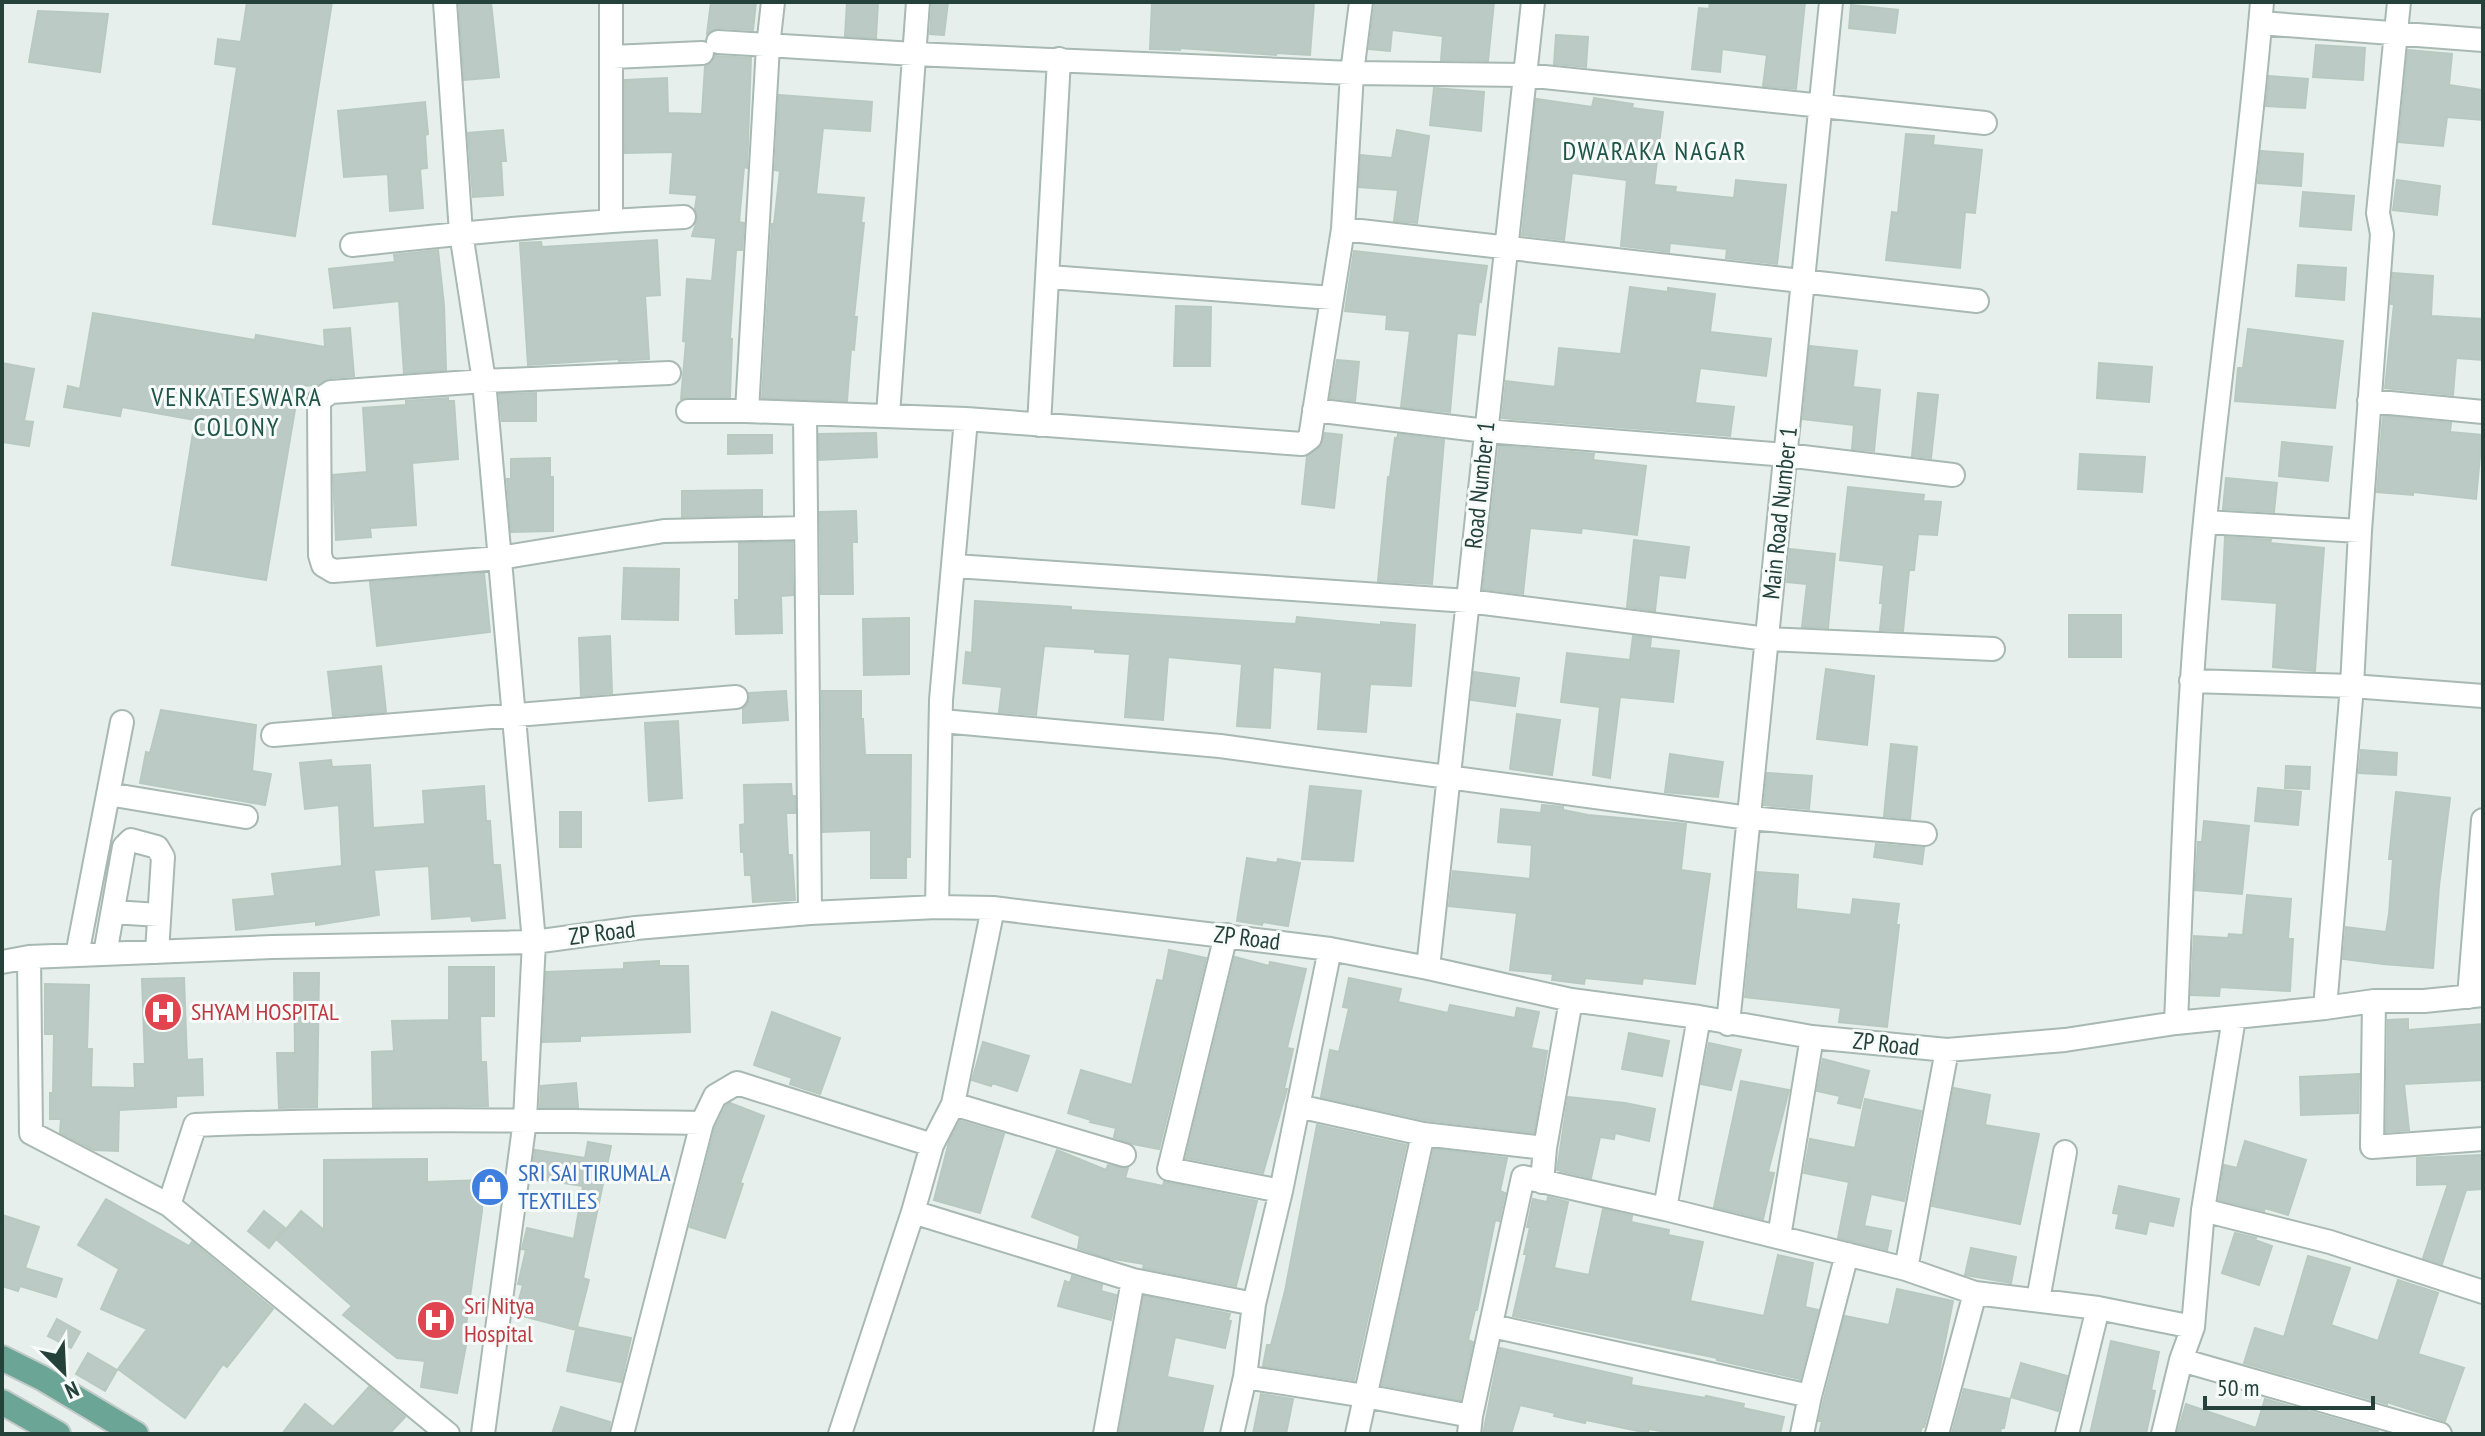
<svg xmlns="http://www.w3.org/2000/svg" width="2485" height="1436" font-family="'PT Sans Narrow',sans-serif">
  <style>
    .building { fill: #bbcac4; stroke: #b8c9c2; stroke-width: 2 }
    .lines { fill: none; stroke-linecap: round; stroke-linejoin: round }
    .minor-casing { stroke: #a8b8b2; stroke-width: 26 }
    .major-casing { stroke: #c2cac8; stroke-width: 28 }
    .minor { stroke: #fff; stroke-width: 22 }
    .major { stroke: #6aa596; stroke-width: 24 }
    .labels { text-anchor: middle; stroke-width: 6; stroke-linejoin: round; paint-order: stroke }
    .street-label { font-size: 24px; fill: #24423a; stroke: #f7fbf9 }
    .health-label { font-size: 24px; fill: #be3a42; stroke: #f7fbf9; text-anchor: start }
    .shop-label { font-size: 24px; fill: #366cbe; stroke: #f7fbf9; text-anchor: start }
    .neighbourhood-label { font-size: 26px; letter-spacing: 2px; fill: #1f5548; stroke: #f7fbf9 }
  </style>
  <rect width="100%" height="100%" fill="#e6efeb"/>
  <!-- building -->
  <path class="building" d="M247 2H332L295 236 213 224 237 67 215 64 218 39 241 42Z
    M459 2H491L499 77 464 80Z
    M711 2H756L753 30 718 28 707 34Z
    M847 2H878L876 38 845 36Z
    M932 2H948L944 35 930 34Z
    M1152 2H1314L1310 55 1276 53V55L1180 48V50L1150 49Z
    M1375 2H1494L1488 61 1441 60 1443 36 1392 30 1390 51 1369 49Z
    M1710 2H1805L1796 89 1763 86 1767 55 1722 49 1720 72 1692 69 1699 8 1709 9Z
    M1851 5 1898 10 1895 33 1849 28Z
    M38 11 108 14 100 72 29 62Z
    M1556 35 1588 37 1586 67 1554 64Z
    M2316 45 2365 48 2363 80 2313 77Z
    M2408 50 2452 54 2449 85 2483 90V120L2447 117 2443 146 2399 142Z
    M715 56 751 58 747 168 744 167 739 222 744 223 742 250H736L730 339H732L730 397 681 399 686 342 683 341 687 279 712 281 716 238 692 236 698 217 695 209 697 195 670 193 673 152 625 153V80L667 78 668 113 702 114 705 66 710 64Z
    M2269 76 2308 79 2305 108 2266 106Z
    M1434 88 1484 92 1481 131 1430 125Z
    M779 95 872 102 870 131 823 128 816 194 864 198 861 223H864L854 317H857L854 350 851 349 847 401 762 398 772 224H774L780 171 775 170Z
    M1594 98 1633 104 1632 108 1663 112 1654 185 1676 187 1675 192 1734 198 1736 180 1786 185 1777 264 1726 258 1727 249 1670 243 1669 252 1621 246 1627 180 1572 173 1564 240 1522 235 1536 99 1592 107Z
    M425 102 428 134 425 135 427 168 420 169 423 208 390 211 388 174 344 177 338 111Z
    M503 130 506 161H501L503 195 473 197 468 133Z
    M1397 130 1429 136 1417 223 1394 221 1398 190 1359 187 1361 155 1392 158Z
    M1906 134 1934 136 1933 145 1982 150 1975 213 1965 212 1960 268 1886 260 1892 212 1898 213Z
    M2261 151 2303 154 2301 186 2258 183Z
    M2397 180 2440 186 2437 215 2393 210Z
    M2303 192 2354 196 2351 230 2300 226Z
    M657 240 660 295 645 296 649 359 619 361V359L528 365 520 243 541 242 542 247Z
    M438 250 444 305 446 370 404 373 399 301 334 308 329 269 395 262 394 255Z
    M1354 251 1487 266 1481 302 1479 301 1475 335 1457 333 1450 412 1401 407 1410 331 1386 329 1387 315 1345 311Z
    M2298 265 2346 268 2344 300 2296 296Z
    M2393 273 2433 276 2431 316 2483 319V360L2456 358 2453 395 2385 388 2394 304H2391Z
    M1630 287 1668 292V288L1715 294 1710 332 1771 339 1766 376 1700 368 1695 403 1734 407 1730 436 1502 418 1506 381 1555 387 1559 348 1621 354Z
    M1176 306 1211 307 1210 366H1174Z
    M93 313 255 340 256 335 325 347 324 330 350 328 354 376 330 378 317 385 299 386 266 580 172 565 195 420 122 407 120 416 64 407 68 386 80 389Z
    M2248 329 2343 341 2335 408 2235 401 2238 368H2243Z
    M1810 346 1857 351 1853 387 1880 390 1874 451 1852 449 1854 425 1803 419Z
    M1337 360 1359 362 1355 401 1330 398Z
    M2 363 34 369 24 421 33 422 29 446 2 442Z
    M2099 363 2152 367 2149 402 2097 398Z
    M536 393V421H502L499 394Z
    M1918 393 1938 395 1931 458 1912 456Z
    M448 398V401H454L458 459 412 463 416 525 370 528 371 537 336 540 333 475 367 472 363 408 406 405V401Z
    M2383 416 2451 423 2450 432 2482 435 2476 499 2413 492V495L2377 492Z
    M876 433 877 457 819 460V434Z
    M1325 433 1342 435 1334 508 1302 504 1307 456 1319 448Z
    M1398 434 1444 440 1432 584 1378 581 1388 477H1390L1395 438 1397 439Z
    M728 435H772V453L728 454Z
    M2282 442 2332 447 2328 481 2279 476Z
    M1499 446 1594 454 1593 460 1646 466 1637 535 1582 528 1581 533 1530 528 1523 594 1483 589Z
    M2080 454 2145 457 2142 492 2078 489Z
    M550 458V477H553V531L511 532 507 479H511V459Z
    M2226 478 2277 483 2274 512 2223 509Z
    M1848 487 1924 495 1923 501 1941 502 1937 535 1918 534 1914 570H1909L1903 631 1880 630 1883 603H1880L1884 565 1840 560Z
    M762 490V515L682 517V491Z
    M856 511 857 542H852L853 594H821L820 512Z
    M2225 537 2271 540 2270 543 2324 548 2315 671 2273 667 2277 603 2222 599Z
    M1634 540 1689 547 1685 578 1659 575 1655 611 1627 607Z
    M792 542 793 595 781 596 782 633 736 634 735 600H739V543Z
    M1790 549 1835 554 1828 628 1802 627 1807 584 1787 582Z
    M624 568 679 569 678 620 622 619Z
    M484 573 490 632 377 646 370 582Z
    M975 601 1071 607V610L1296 624 1297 617 1381 625V622L1415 625 1411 686 1370 684 1366 732 1318 729 1322 672 1273 667 1270 728 1237 726 1242 664 1168 657 1163 720 1125 717 1130 654 1095 652V649L1044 646 1036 715 999 712 1002 687 963 683 966 652 972 653Z
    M2069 615H2121V657H2069Z
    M909 618V674L864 675 863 619Z
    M610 636 612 693 581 696 579 638Z
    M1633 636 1651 638 1650 648 1679 651 1673 702 1620 697 1610 778 1593 775 1600 707 1561 702 1567 653 1630 660Z
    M381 666 386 712 333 716 328 672Z
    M1826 669 1874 676 1867 745 1817 739Z
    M1474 672 1519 678 1515 706 1471 700Z
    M786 691 788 720 743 723V709L749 702V693Z
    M822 691H861V719H863L865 755H911L910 857H906V878H871V830L823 832Z
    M161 710 256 725 252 771 271 774 265 805 140 783 146 752 150 753Z
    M1517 714 1560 720 1552 775 1510 769Z
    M678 721 682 798 649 801 645 723Z
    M1891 744 1917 747 1910 819 1884 816Z
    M2361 750 2397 753 2396 775 2359 773Z
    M1670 754 1723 762 1718 797 1665 792Z
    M331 760 332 767 370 765 373 828 425 824 423 791 484 786 486 821H490L493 865H500L505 918 472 921 471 916 432 919 429 866 374 870 379 915 316 925V921L236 930 233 900 275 896 272 874 342 866 339 805 305 809 300 763Z
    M2286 766 2310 767 2309 789 2285 788Z
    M1767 773 1812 776 1809 809 1764 805Z
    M791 784 792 796H795V813H786L788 855H792L795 900 753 902 751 875H745L744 852H741L740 825 745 824 744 785Z
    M1310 786 1361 791 1353 861 1302 859Z
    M2258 788 2301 792 2298 825 2255 821Z
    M2396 792 2450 798 2439 886 2433 968 2383 964 2343 959 2346 927 2386 932 2389 914 2393 859H2389Z
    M1542 805 1563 807V810L1588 815 1686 824 1681 870 1710 874 1695 984 1643 978 1642 984 1585 978 1584 984 1552 980 1553 974 1510 970 1517 913 1449 906 1453 871 1530 879 1532 845 1498 842 1501 809 1541 813Z
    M560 812H581V847H560Z
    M2204 821 2249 826 2242 894 2195 890 2198 842H2202Z
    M1876 844 1924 848 1922 864 1874 857Z
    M1247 858 1277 863 1278 859 1300 863 1288 926 1263 922 1262 925 1237 921Z
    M1757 872 1798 875 1796 909 1851 915 1853 899 1899 904 1896 925H1899L1887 1027 1839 1022 1841 1008 1745 997Z
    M2247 895 2291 899 2288 939H2293L2290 991 2220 987 2219 996 2191 995 2194 936 2228 938 2229 934 2243 935Z
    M1169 950 1206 958 1159 1149 1133 1144 1114 1137 1116 1128 1090 1122 1091 1120 1068 1113 1081 1070 1132 1085 1157 980 1163 981Z
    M1235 957 1269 966 1270 962 1306 969 1287 1048 1293 1049 1284 1089H1287L1263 1173 1186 1158Z
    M659 961V966H688L690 1032 580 1036V1041L543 1042 546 972 624 969V963Z
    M449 967H494V1016H480L481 1062H486L488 1106 373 1107 372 1052 394 1051 392 1021 449 1020Z
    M294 973H319L317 1107 279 1108 277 1053H295Z
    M184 978 187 1060 202 1059 203 1095 176 1096V1107L119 1110 118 1151 94 1150 60 1133 61 1119H50V1093H53L54 1034H45V984L89 985 87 1049H92L91 1087 135 1088 134 1064H145L142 979Z
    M1349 978 1401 989 1398 1002 1448 1013 1450 1005 1515 1018 1517 1008 1539 1012 1531 1048 1547 1051 1534 1133 1425 1120 1321 1097 1330 1050 1339 1052 1349 1008 1343 1007Z
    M772 1012 840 1038 820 1094 790 1084 792 1078 754 1065Z
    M2408 1019V1030L2483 1024V1080L2404 1084 2409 1130 2386 1132 2388 1020Z
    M1629 1033 1669 1041 1662 1076 1622 1069Z
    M983 1042 1029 1056 1017 1091 992 1083 991 1086 972 1080Z
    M1709 1043 1741 1050 1731 1090 1701 1084Z
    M1823 1059 1869 1071 1860 1108 1838 1103 1840 1096 1817 1091Z
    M2359 1074 2358 1113 2301 1115 2300 1077Z
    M1741 1081 1789 1090 1768 1172 1774 1173 1763 1219 1714 1207Z
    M576 1083 578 1107H540L541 1086Z
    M1954 1088 1990 1095 1985 1125 2039 1134 2020 1224 1932 1206Z
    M1568 1097 1625 1103 1655 1109 1649 1141 1615 1133 1614 1139 1600 1137 1591 1178 1557 1170Z
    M1865 1099 1921 1111 1904 1201 1871 1194 1864 1226 1891 1231 1887 1250 1838 1238 1849 1182 1804 1173 1810 1139 1855 1148Z
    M730 1103 764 1116 740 1183 743 1184 725 1238 690 1227 715 1128 726 1106Z
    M960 1121 1004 1134 980 1213 934 1200 949 1142Z
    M1317 1125 1406 1145 1354 1380 1263 1366 1267 1345H1271L1285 1291Z
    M2245 1141 2306 1160 2288 1215 2265 1208 2264 1211 2219 1200 2224 1165 2237 1168Z
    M588 1142 611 1146 583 1278 589 1280 577 1327 631 1338 621 1382 567 1371 576 1330 515 1314 523 1285 518 1284 526 1250 522 1249 527 1228 574 1239 583 1186 531 1178 535 1150 585 1158Z
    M1434 1149 1507 1158 1500 1191 1505 1193 1499 1221 1495 1220 1477 1310H1475L1468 1340 1473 1342 1460 1400 1382 1385Z
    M1057 1150 1106 1170 1108 1165 1128 1168 1125 1178 1163 1186 1164 1182 1257 1201 1236 1286 1143 1268 1144 1264 1108 1258 1078 1248 1080 1236 1032 1217Z
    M2481 1155 2483 1189 2466 1190 2442 1264 2423 1258 2448 1184 2417 1185V1158Z
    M427 1159V1182L482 1180V1211L464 1340H467L457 1393 421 1387 425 1361 397 1358 343 1315 352 1306 277 1240 301 1211 324 1230V1160Z
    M2119 1186 2179 1199 2173 1226 2149 1221 2146 1234 2116 1228 2119 1214 2113 1213Z
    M1548 1197 1568 1202 1554 1268 1589 1275 1603 1209 1632 1216 1631 1222 1669 1230 1668 1235 1703 1242 1690 1301 1764 1316 1778 1255 1813 1263 1805 1307 1818 1310 1800 1379 1717 1360V1358L1513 1316 1527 1254H1524L1530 1227H1527L1533 1199 1547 1202Z
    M106 1199 189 1246 192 1242 273 1309 227 1367 223 1364 185 1418 118 1369 147 1329 101 1309 119 1269 78 1245Z
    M264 1211 285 1228 269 1248 248 1231Z
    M2 1215 39 1227 25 1268 62 1279 56 1297 20 1286 18 1291 2 1286Z
    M2235 1233 2256 1238 2255 1240 2272 1246 2259 1285 2222 1273Z
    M1971 1248 2016 1257 2011 1283 1965 1275Z
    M2308 1256 2350 1268 2331 1325 2378 1341 2398 1280 2438 1293 2418 1354 2464 1368 2445 1421 2387 1402V1404L2244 1363 2255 1328 2284 1337Z
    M1072 1276 1102 1285 1101 1291 1116 1295 1111 1320 1058 1306 1065 1281 1070 1283Z
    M1897 1289 1953 1301 1939 1372 1924 1427H1922L1920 1434H1819L1822 1421H1819L1824 1399 1845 1316 1889 1325Z
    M1144 1296 1230 1314 1228 1320 1231 1321 1225 1348 1175 1337 1167 1377 1213 1386 1202 1434H1119Z
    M57 1319 80 1332 71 1348 48 1336Z
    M2111 1341 2159 1352 2151 1390 2155 1391 2146 1434H2090Z
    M1500 1348 1632 1378 1631 1385 1705 1398 1706 1396 1744 1404 1743 1408 1784 1417 1780 1434H1677L1649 1429 1648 1433 1586 1420 1585 1423 1554 1416 1555 1413 1520 1405 1511 1434H1483Z
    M88 1353 117 1370 105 1391 76 1374Z
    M2021 1363 2067 1376 2058 1411 2011 1397Z
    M369 1387 405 1417 389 1434H282L305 1404 333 1427Z
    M1964 1389 2010 1399 2004 1428H2001L2000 1434 1952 1433Z
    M1261 1394 1293 1399 1286 1434H1253Z
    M2265 1399 2378 1431 2377 1434H2177L2186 1404 2256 1428Z
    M561 1407 610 1422 608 1434H552Z"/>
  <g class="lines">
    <defs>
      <path id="minor" d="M445 2 461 233 484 381 534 942 525 1120 483 1434
        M773 2 768 46 747 411 966 419 1302 444 1310 438 1343 229 1352 73 1361 2
        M2260 23 2483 40
        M718 42 914 54 1352 73 1525 75 1985 123
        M612 57 702 53
        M611 221V2
        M1343 229 1977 301
        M352 245C462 233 573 222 684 217
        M1049 277 1332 298
        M669 373 484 381 331 392 319 400 320 555 323 565 333 571 500 558 664 531 805 528
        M2369 401 2483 412
        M1314 410 1486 431 1786 455 1953 475
        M688 411H747
        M805 413 810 913
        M888 415 918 2
        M1039 425 1059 59
        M2205 522 2360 531
        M955 566 1468 601 1767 639 1993 649
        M2191 681 2352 686 2483 696
        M942 721 1220 746 1749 818 1925 834
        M273 735 736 697
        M108 794 246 817
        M937 907 941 700 966 419
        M113 912 159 915
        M1226 935 1169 1169 1281 1191
        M105 954 124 847 131 840 157 847 163 857 157 952
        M77 955 122 722
        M29 957 31 1133 169 1205 448 1434
        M2 962 29 957 272 947 534 942 636 928 810 913 937 907 993 908 1330 949 1428 968 1571 1000 1699 1017 1812 1037 1947 1050 2065 1040 2176 1023 2325 1008 2374 1001H2424L2483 995
        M1428 968 1533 2
        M2469 997 2483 820
        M2374 1001 2372 1147 2483 1139
        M2325 1008 2352 686 2360 531 2382 234 2378 213 2399 2
        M2176 1023C2183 855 2188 688 2205 521 2222 347 2248 175 2262 2
        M1728 1024 1831 2
        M953 1104 1124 1155
        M1298 1106 1423 1134 1545 1148
        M1542 1182 1545 1148 1571 1000
        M169 1205 195 1125C364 1118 534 1120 702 1123
        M1665 1209 1699 1017
        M2203 1210 2330 1242 2483 1292
        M913 1212 1133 1280 1254 1304
        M1779 1237 1812 1037
        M1906 1269 1947 1050
        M2038 1300 2065 1152
        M1492 1326 1810 1396
        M2181 1360 2440 1434
        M1245 1377 1365 1396 1471 1416
        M622 1434 702 1123 715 1096 737 1083 932 1145
        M840 1434 913 1212 932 1145 953 1104 993 908
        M1105 1434 1133 1280
        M1232 1434 1245 1377 1254 1304 1281 1191 1330 949
        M1357 1434 1423 1134
        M1469 1434 1471 1416 1523 1177 1665 1209 1906 1269 1975 1293 2098 1308 2193 1327
        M1802 1434 1810 1396 1847 1254
        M1937 1434 1975 1293
        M2067 1434 2098 1308
        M2163 1434 2181 1360 2193 1327 2203 1210 2234 1018"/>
      <path id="major" d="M2 1358 42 1378 136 1434
        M2 1402 58 1434"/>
    </defs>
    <!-- minor casing -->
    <use href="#minor" class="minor-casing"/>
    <!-- major casing -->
    <use href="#major" class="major-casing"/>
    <!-- minor -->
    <use href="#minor" class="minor"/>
    <!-- major -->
    <use href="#major" class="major"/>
  </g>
  <!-- icons -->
  <defs>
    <symbol id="hospital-disc" viewBox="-11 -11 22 22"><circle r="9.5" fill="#e0444e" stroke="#f7fbf9"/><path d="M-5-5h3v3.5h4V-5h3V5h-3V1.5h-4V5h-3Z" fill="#fff"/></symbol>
    <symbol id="shop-disc" viewBox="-11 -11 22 22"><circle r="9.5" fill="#3f7fe0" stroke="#f7fbf9"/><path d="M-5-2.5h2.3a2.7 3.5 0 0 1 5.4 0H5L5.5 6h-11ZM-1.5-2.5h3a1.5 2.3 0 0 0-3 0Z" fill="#fff"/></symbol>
  </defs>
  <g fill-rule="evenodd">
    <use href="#hospital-disc" x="141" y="990" width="44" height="44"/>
    <use href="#shop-disc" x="468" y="1165" width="44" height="44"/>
    <use href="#hospital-disc" x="414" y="1298" width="44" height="44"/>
  </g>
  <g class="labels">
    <!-- street labels -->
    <g class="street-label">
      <text transform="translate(1480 485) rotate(-84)" y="8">Road Number 1</text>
      <text transform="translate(1780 513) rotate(-84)" y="8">Main Road Number 1</text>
      <text transform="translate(602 933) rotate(-7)" y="8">ZP Road</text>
      <text transform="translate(1247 938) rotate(7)" y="8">ZP Road</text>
      <text transform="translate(1886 1044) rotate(6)" y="8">ZP Road</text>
    </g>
    <!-- health labels -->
    <g class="health-label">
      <text x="191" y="1020">SHYAM HOSPITAL</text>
      <text x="464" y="1314">Sri Nitya<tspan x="464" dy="28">Hospital</tspan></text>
    </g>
    <!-- shop labels -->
    <g class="shop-label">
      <text x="518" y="1181">SRI SAI TIRUMALA<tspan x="518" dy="28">TEXTILES</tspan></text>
    </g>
    <!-- neighbourhood labels -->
    <g class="neighbourhood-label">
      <text x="1655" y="160">DWARAKA NAGAR</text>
      <text x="237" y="406">VENKATESWARA<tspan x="237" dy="30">COLONY</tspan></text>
    </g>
  </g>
  <!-- border -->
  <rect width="2485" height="1436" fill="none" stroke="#24423a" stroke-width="8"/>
  <!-- north arrow -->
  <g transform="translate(64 1372) rotate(156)" stroke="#f7fbf9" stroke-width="6" paint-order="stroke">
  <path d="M0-6L14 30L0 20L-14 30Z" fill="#24423a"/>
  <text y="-12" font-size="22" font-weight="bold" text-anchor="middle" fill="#24423a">N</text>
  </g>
  <!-- scale -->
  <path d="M2205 1396v12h168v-12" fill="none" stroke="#24423a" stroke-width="4"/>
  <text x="2217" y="1396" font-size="24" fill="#24423a" stroke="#f7fbf9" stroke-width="6" paint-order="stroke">50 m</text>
</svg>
